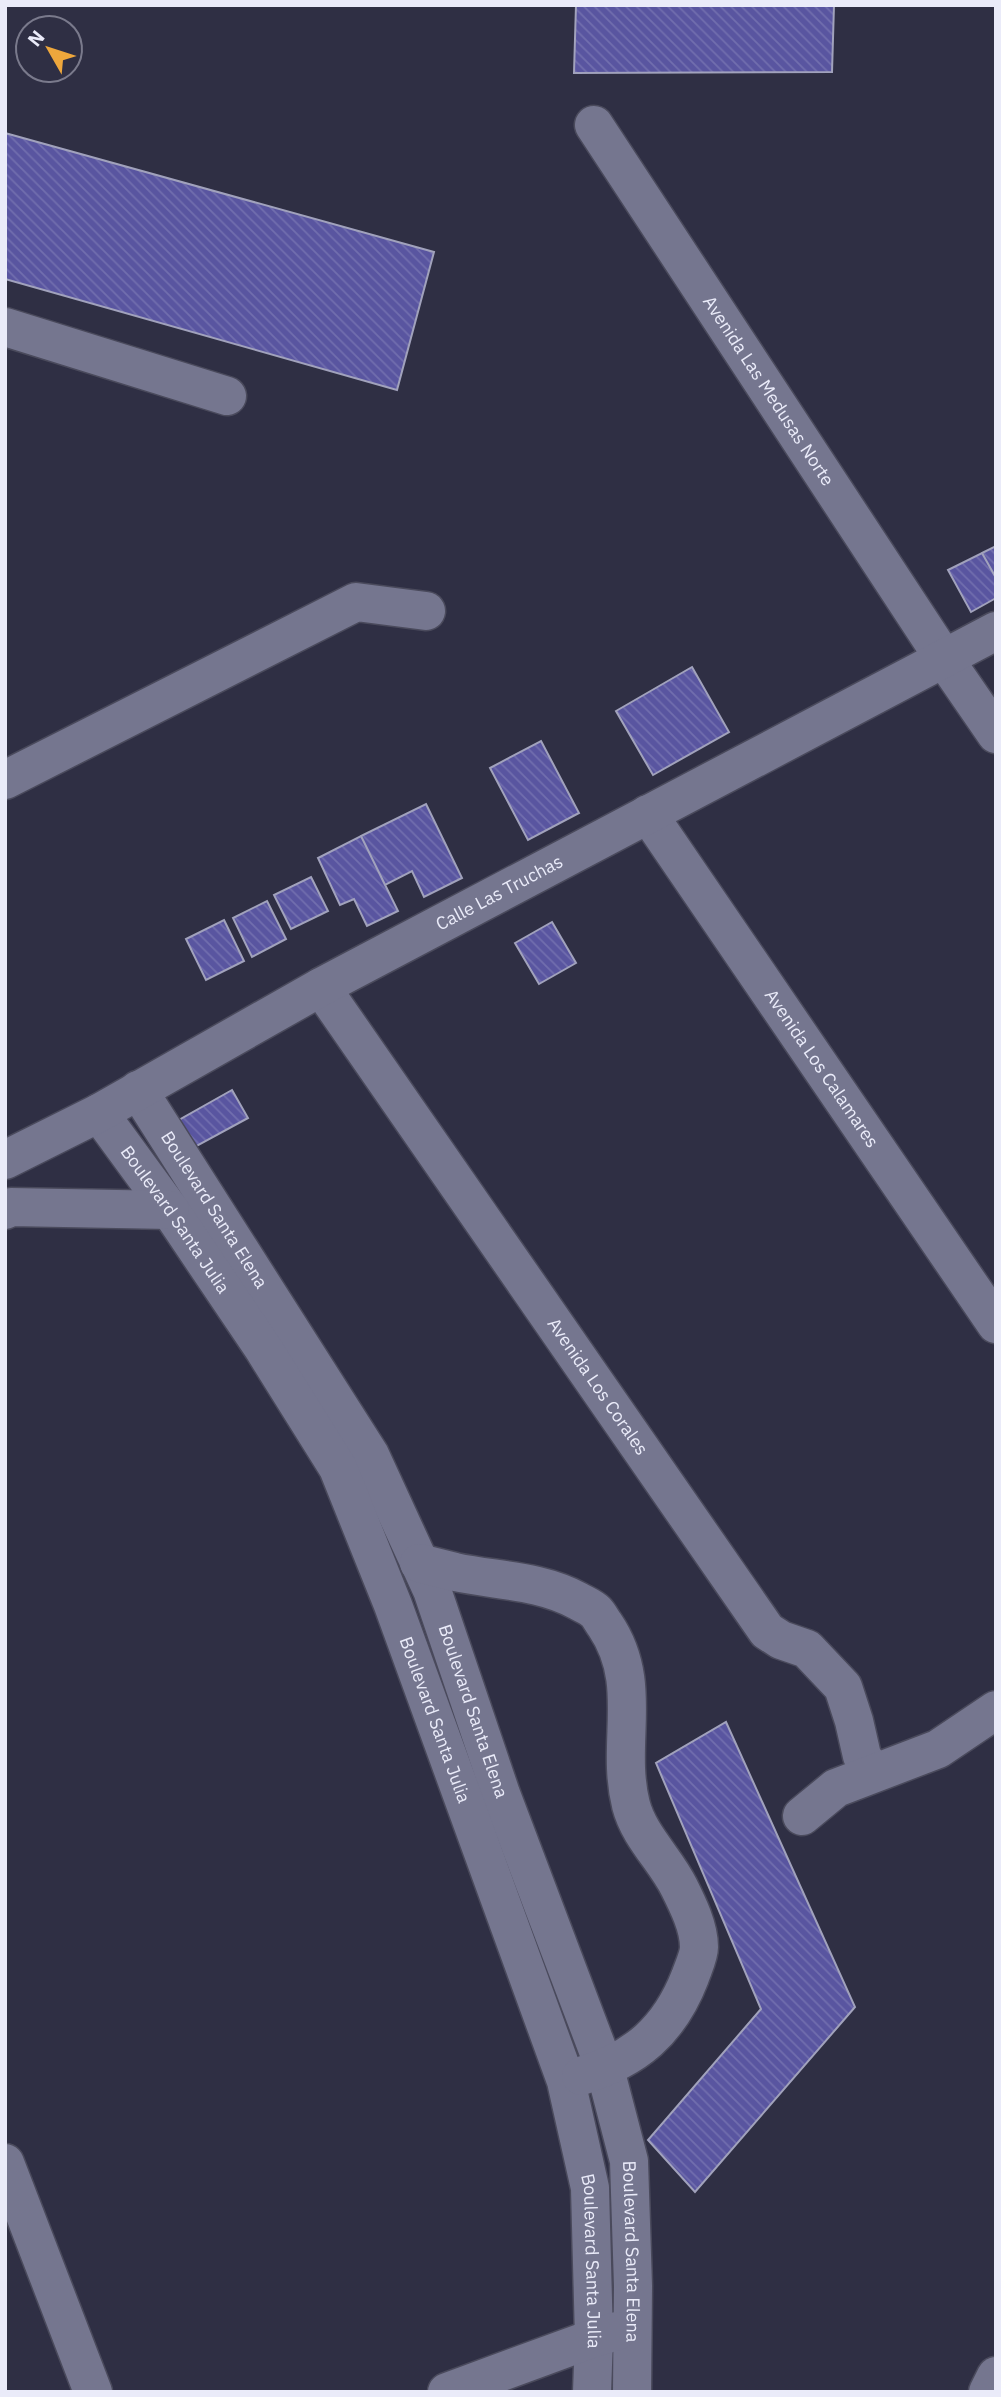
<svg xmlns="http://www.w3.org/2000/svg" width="1001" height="2397" font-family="'IBM Plex Sans',sans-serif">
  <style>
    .building { fill: url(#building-back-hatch); stroke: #a1a2bc; stroke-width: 2 }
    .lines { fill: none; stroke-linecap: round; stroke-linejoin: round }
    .minor-casing { stroke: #4a4a5c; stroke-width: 41 }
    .minor { stroke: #75768f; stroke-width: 38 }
    .labels { text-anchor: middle; stroke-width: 5; stroke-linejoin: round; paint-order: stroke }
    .street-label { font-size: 18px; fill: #eaebf9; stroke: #2f2f44 }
  </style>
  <defs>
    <pattern id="building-back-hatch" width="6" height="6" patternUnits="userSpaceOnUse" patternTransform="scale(1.75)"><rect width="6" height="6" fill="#5955a0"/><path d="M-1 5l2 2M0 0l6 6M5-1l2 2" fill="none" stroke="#716eae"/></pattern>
  </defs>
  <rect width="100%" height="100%" fill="#2f2f44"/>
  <!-- building -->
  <path class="building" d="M576 5H834L832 72 574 73Z
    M5 133 434 252 397 390 5 279Z
    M996 546V578L982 553Z
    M982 553 996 578V598L971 612 948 570Z
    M692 667 729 732 653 775 616 711Z
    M541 741 579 813 528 840 490 768Z
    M426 804 462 878 424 897 412 871 385 885 361 836Z
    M361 836 398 911 367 926 354 899 340 905 318 858Z
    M311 877 328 911 291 929 274 895Z
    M267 901 286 939 252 957 233 918Z
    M224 920 244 961 206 980 186 939Z
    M552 922 576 963 539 984 515 943Z
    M232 1090 248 1118 193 1148 179 1120Z
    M726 1722 855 2007 695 2192 648 2140 761 2009 656 1763Z"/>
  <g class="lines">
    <defs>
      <g id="minor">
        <path id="s1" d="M594 125 943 657 996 734"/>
        <path d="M5 327 227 396"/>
        <path d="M5 780 356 602 426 611"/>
        <path id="s2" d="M648 814 996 1324"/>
        <path id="s3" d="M321 987 767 1631 781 1640 807 1649 843 1687 854 1721 862 1756 873 1773"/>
        <path id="s4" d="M138 1090 370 1455 432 1590 501 1794 605 2069 629 2161 633 2286 632 2392"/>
        <path id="s5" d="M99 1113 170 1210 263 1348 338 1468 393 1605 566 2081 590 2188 594 2338 592 2392"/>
        <path id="s6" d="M5 1160 99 1113 321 987 996 631"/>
        <path d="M5 1210 11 1207 170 1210"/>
        <path d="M419 1563C431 1566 443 1569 455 1572 497 1581 539 1580 578 1601 583 1604 591 1607 596 1612 599 1615 602 1621 605 1625 645 1684 615 1742 631 1805 639 1836 665 1859 679 1887 688 1905 699 1927 699 1947 699 1956 693 1968 690 1977 669 2031 636 2059 581 2076"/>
        <path d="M802 1816 836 1788 938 1749 996 1710"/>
        <path d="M5 2163 93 2392"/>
        <path d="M447 2392 594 2338 617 2331"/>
        <path d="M988 2392 996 2376"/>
      </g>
    </defs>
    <!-- minor casing -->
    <use href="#minor" class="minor-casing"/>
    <!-- minor -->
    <use href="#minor" class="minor"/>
  </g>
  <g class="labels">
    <!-- street labels -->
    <g class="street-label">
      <text dy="6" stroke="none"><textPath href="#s1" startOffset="318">Avenida Las Medusas Norte</textPath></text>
      <text dy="6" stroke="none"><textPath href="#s6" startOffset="562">Calle Las Truchas</textPath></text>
      <text dy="6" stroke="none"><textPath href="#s2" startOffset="308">Avenida Los Calamares</textPath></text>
      <text dy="6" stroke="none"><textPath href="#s4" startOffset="142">Boulevard Santa Elena</textPath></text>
      <text dy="6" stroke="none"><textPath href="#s5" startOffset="131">Boulevard Santa Julia</textPath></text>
      <text dy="6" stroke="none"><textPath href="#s3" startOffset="486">Avenida Los Corales</textPath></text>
      <text dy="6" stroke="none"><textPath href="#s4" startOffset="709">Boulevard Santa Elena</textPath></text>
      <text dy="6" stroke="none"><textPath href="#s5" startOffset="698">Boulevard Santa Julia</textPath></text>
      <text dy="6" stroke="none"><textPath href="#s4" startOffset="1276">Boulevard Santa Elena</textPath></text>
      <text dy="6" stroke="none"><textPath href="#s5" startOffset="1265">Boulevard Santa Julia</textPath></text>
    </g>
  </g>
  <!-- border -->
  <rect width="1001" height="2397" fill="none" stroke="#eaebf9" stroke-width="14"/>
  <!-- north arrow -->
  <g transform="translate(49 49) rotate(309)"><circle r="33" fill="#2f2f44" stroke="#7a7a8c" stroke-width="2"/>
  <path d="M0-5L12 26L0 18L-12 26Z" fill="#eea73c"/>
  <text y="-10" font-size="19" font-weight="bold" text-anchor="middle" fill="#eaebf9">N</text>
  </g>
</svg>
